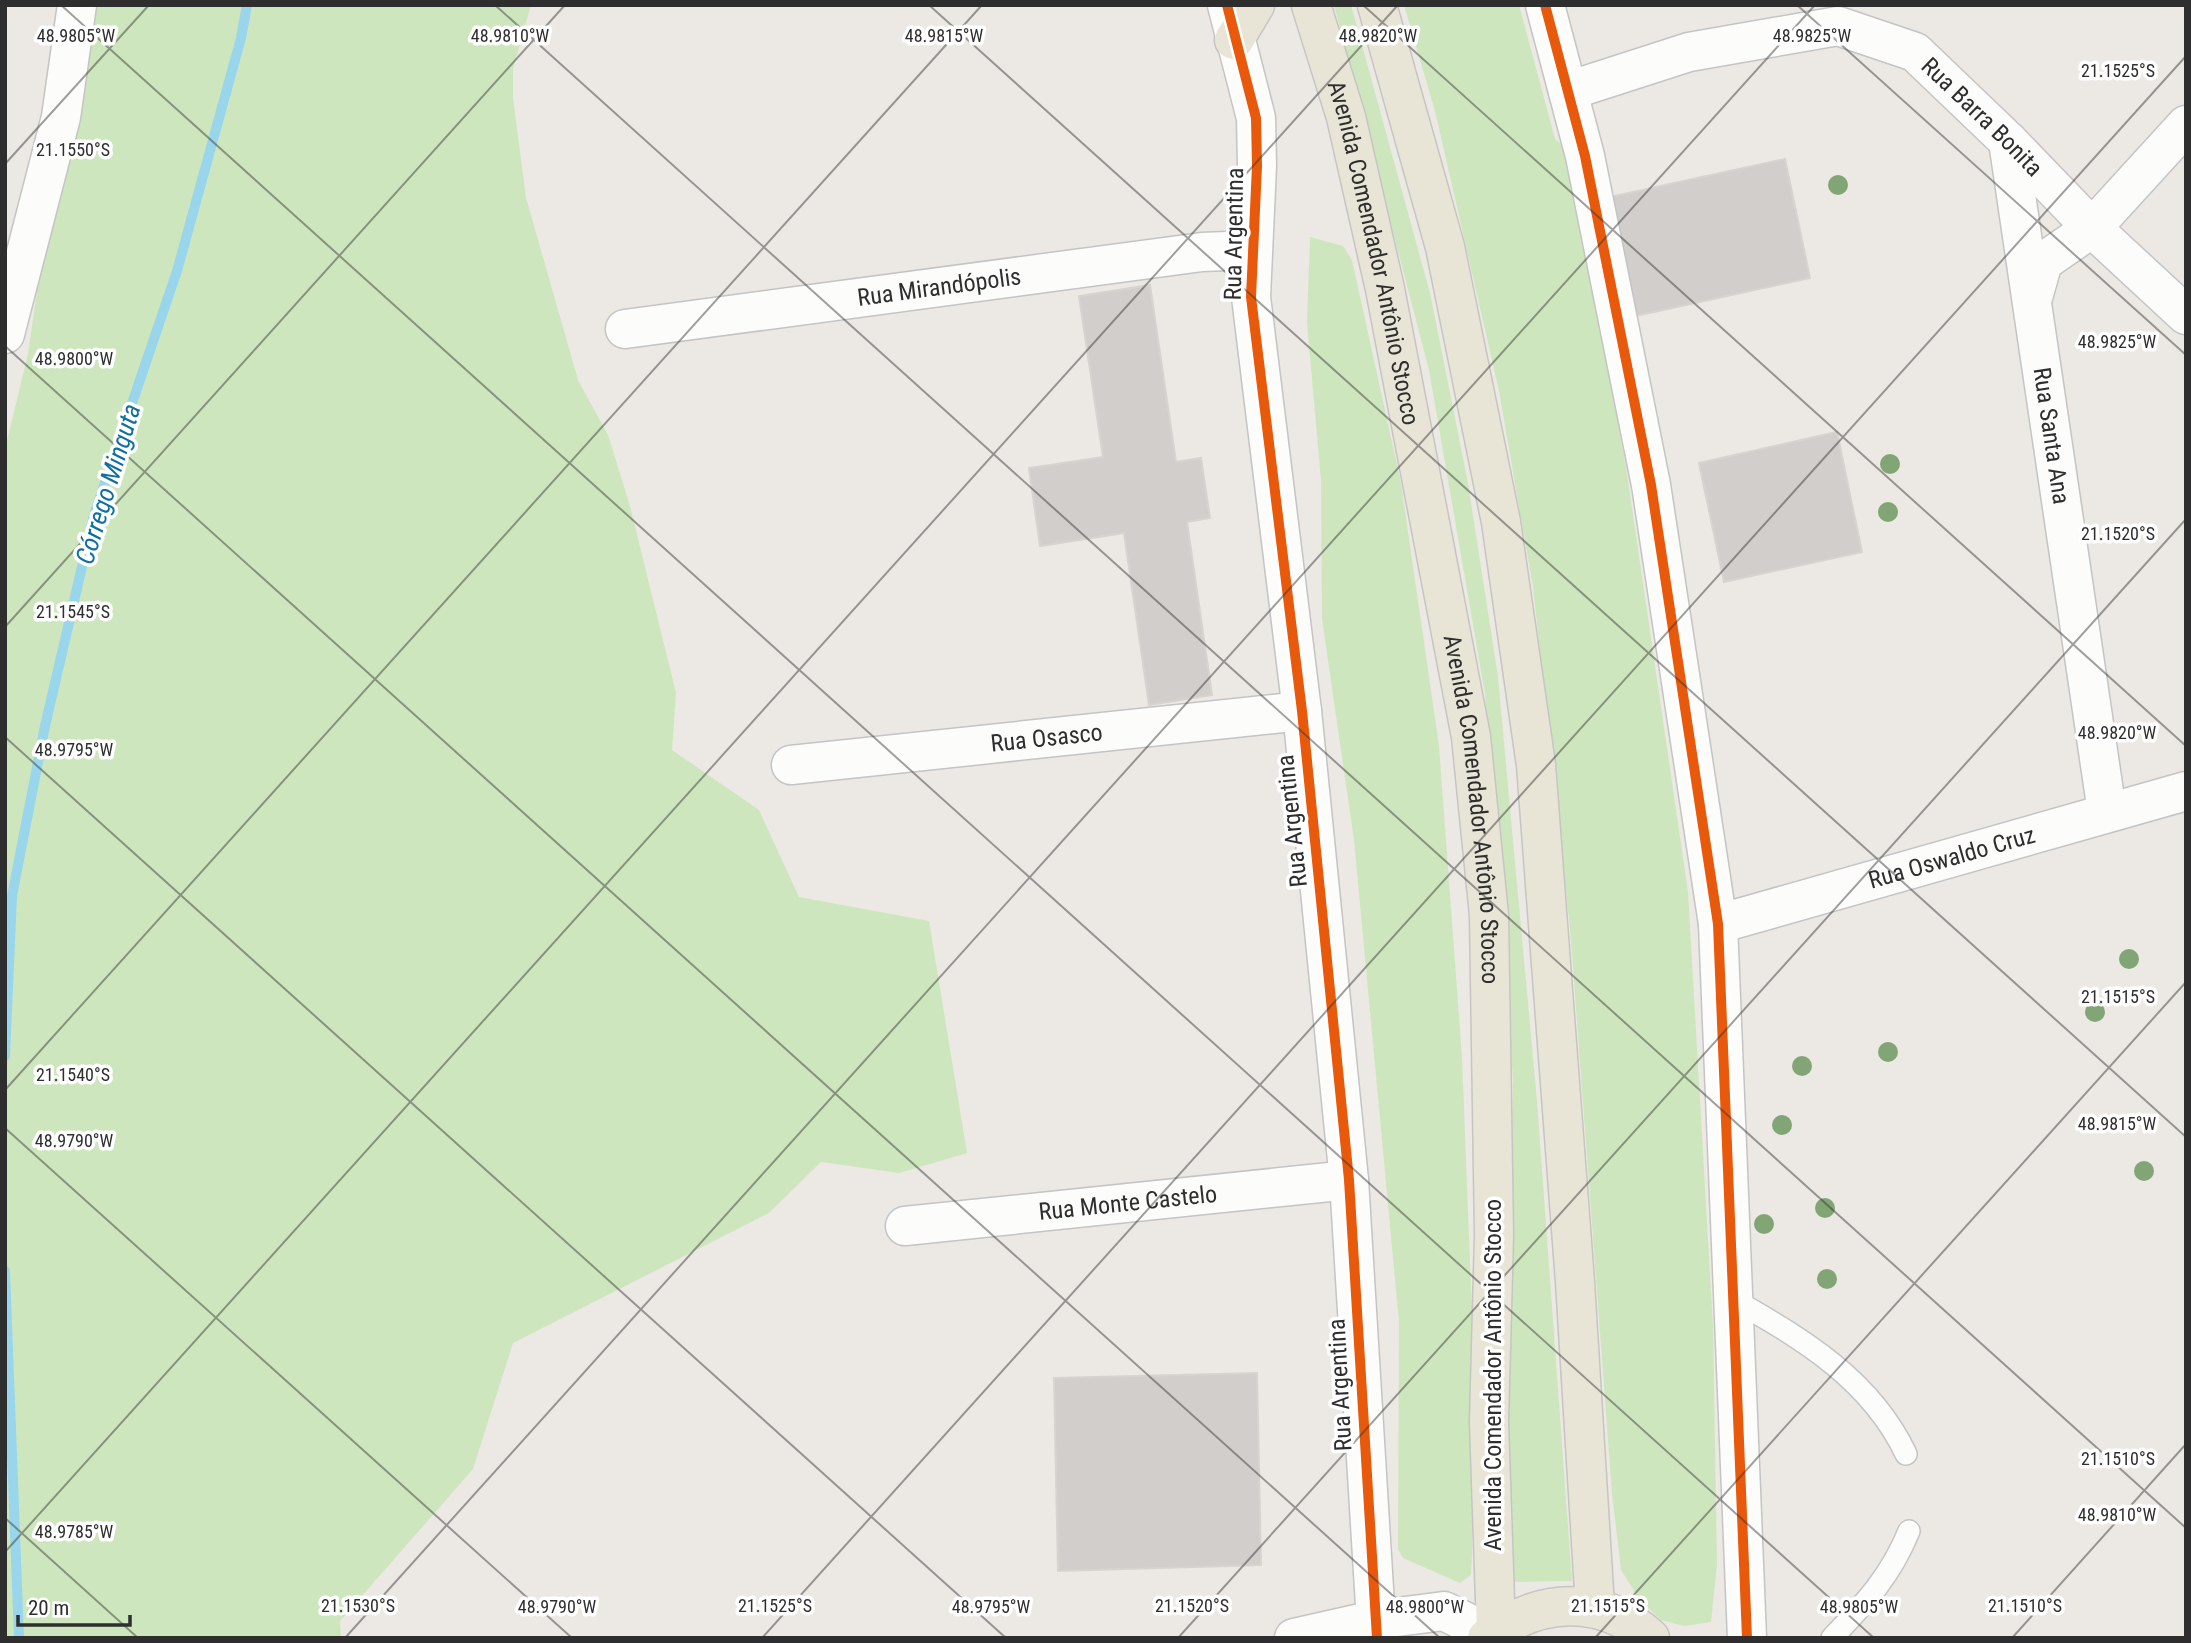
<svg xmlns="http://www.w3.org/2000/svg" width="2191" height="1643" font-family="'Roboto Condensed',sans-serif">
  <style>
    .green { fill: #cee6be }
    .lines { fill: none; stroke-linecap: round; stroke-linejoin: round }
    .stream { stroke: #99d6ec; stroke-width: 10 }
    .building { fill: #d1cecb; stroke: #d7d4d0; stroke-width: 2 }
    .service-casing { stroke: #c5c4c5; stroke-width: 24 }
    .minor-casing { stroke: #c5c4c5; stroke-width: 41 }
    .tertiary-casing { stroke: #c5c4c5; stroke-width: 41 }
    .primary-casing { stroke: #c6c5c4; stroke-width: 41 }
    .service { stroke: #fcfcfb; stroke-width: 21 }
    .minor { stroke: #fcfcfb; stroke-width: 38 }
    .tertiary { stroke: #fcfcfb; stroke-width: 38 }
    .primary { stroke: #e8e4d6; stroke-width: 38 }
    .cycleway-casing { stroke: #fff; stroke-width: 15 }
    .cycleway { stroke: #e8590c; stroke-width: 10 }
    .tree { fill: #82a575 }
    .ticks { fill: none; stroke: #2e2e2e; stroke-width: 2; stroke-opacity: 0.45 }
    .labels { text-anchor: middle; stroke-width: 7; stroke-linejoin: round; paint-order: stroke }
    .street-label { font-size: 24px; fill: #2e2e2e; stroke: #fff }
    .water-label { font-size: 26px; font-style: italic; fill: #0d6fa3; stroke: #fff }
    .ticks-label { font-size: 18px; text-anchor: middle; fill: #2e2e2e; stroke: #fff; stroke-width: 7; stroke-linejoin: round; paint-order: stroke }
  </style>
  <rect width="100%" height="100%" fill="#ece8e4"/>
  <!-- green -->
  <path class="green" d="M78 5H531L513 69V98L526 198 578 380 608 435 630 506 676 693 672 750 759 810 799 897 929 921 967 1153 899 1173 821 1162 769 1213 513 1343 473 1469 340 1621 341 1638H5V449L28 354Z
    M1334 5H1351L1430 293 1468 483 1498 677 1537 1101 1572 1581 1506 1582 1513 1080 1485 694 1429 370Z
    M1404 5H1519L1555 139 1568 150 1626 467 1688 892 1713 1326 1717 1565 1711 1622 1684 1626 1661 1620 1640 1600 1621 1570 1612 1494 1570 928 1533 587 1499 391 1435 111Z
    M1310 237 1343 246 1352 260 1401 483 1439 746 1462 1057 1472 1313V1554L1471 1575 1460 1583 1403 1558 1398 1549 1399 1322 1354 840 1322 619 1321 480 1307 323Z"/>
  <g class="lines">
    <!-- stream -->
    <path class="stream" d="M5 1056 12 896 45 726 94 515 177 271 241 38 247 5
      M5 1271 19 1638"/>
  </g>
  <!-- building -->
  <path class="building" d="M1785 159 1810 278 1635 316 1610 197Z
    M1150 285 1176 462 1201 458 1210 518 1187 522 1212 695 1149 705 1124 533 1040 546 1029 468 1103 457 1079 296Z
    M1837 432 1862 552 1724 582 1699 463Z
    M1257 1373 1261 1565 1058 1571 1054 1378Z"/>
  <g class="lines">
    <defs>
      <path id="service" d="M1734 1300C1803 1339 1871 1380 1906 1454
        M1832 1638C1866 1602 1890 1577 1909 1531"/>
      <g id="minor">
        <path d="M1227 5 1256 118 1257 166 1251 297 1302 711 1349 1180 1377 1638"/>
        <path id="s1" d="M1568 91 1689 52 1838 26 1915 52 2008 141 2092 228 2186 315"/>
        <path id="s2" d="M2008 141 2107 812"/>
        <path d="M2032 301 2043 262 2092 228 2186 125"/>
        <path id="s3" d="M625 329 1202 252 1252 250"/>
        <path id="s4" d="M791 765 1302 711"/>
        <path id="s5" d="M1718 924 2186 791"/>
        <path id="s6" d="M905 1226 1349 1180"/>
        <path d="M1294 1638 1374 1620 1444 1611 1490 1634"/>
      </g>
      <path id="tertiary" d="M1545 5 1585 156 1651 485 1718 924 1747 1638
        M5 334 61 117 77 5"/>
      <g id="primary">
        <path id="s7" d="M1311 5 1346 117 1385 289 1471 737 1489 915 1494 1235 1489 1422 1496 1630"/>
        <path d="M1377 5 1445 247 1501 522 1536 765 1575 1282 1595 1607"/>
        <path d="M1234 40 1255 5"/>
        <path d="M1487 1638C1493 1631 1501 1627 1509 1623 1556 1597 1610 1601 1650 1638"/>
      </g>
    </defs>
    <!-- service casing -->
    <use href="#service" class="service-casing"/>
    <!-- minor casing -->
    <use href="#minor" class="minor-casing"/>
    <!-- tertiary casing -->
    <use href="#tertiary" class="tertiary-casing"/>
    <!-- primary casing -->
    <use href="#primary" class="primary-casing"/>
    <!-- service -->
    <use href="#service" class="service"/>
    <!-- minor -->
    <use href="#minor" class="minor"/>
    <!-- tertiary -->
    <use href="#tertiary" class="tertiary"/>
    <!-- primary -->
    <use href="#primary" class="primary"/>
    <defs>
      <path id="cycleway" d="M1227 5 1256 118 1257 166 1251 297 1302 711 1349 1180 1377 1638
        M1545 5 1585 156 1651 485 1718 924 1747 1638"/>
    </defs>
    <!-- cycleway casing -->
    <use href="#cycleway" class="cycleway-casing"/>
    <!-- cycleway -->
    <use href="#cycleway" class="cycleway"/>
  </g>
  <!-- trees -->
  <g class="tree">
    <circle cx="1838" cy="185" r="10"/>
    <circle cx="1890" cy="464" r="10"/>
    <circle cx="1888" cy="512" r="10"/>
    <circle cx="2129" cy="959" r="10"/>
    <circle cx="2095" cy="1012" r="10"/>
    <circle cx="1888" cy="1052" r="10"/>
    <circle cx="1802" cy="1066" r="10"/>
    <circle cx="1782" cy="1125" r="10"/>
    <circle cx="2144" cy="1171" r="10"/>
    <circle cx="1825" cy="1208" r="10"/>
    <circle cx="1764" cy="1224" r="10"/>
    <circle cx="1827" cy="1279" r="10"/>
  </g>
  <!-- ticks -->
  <path class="ticks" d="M61 5 1874 1638M495 5 2186 1528M929 5 2186 1137M1363 5 2186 746M1797 5 2186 355M5 164 149 5M5 346 1440 1638M5 627 565 5M5 737 1006 1638M5 1090 982 5M5 1128 572 1638M5 1518 138 1638M5 1552 1398 5M345 1638 1815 5M762 1638 2186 56M1178 1638 2186 519M1595 1638 2186 982M2012 1638 2186 1444"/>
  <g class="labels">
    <!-- street labels -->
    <g class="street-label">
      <text dy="8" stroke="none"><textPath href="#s1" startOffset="453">Rua Barra Bonita</textPath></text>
      <text transform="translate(1234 234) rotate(-89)" y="8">Rua Argentina</text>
      <text dy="8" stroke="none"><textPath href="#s7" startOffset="256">Avenida Comendador Antônio Stocco</textPath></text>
      <text dy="8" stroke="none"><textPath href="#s3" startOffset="317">Rua Mirandópolis</textPath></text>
      <text dy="8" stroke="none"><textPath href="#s2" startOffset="298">Rua Santa Ana</textPath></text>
      <text dy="8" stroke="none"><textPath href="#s4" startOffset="257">Rua Osasco</textPath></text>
      <text dy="8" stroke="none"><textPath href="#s7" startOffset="822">Avenida Comendador Antônio Stocco</textPath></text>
      <text transform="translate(1292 821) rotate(-96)" y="8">Rua Argentina</text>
      <text dy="8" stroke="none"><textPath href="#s5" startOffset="243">Rua Oswaldo Cruz</textPath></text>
      <text dy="8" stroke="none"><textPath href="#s6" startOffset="224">Rua Monte Castelo</textPath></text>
      <text transform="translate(1493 1375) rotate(-90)" y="8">Avenida Comendador Antônio Stocco</text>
      <text transform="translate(1340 1385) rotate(-93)" y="8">Rua Argentina</text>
    </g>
    <!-- water labels -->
    <g class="water-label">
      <text transform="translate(108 484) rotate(-73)" y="9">Córrego Minguta</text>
    </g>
  </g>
  <g class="ticks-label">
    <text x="944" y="42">48.9815°W</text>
    <text x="1812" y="42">48.9825°W</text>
    <text x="76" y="42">48.9805°W</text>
    <text x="510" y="42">48.9810°W</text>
    <text x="1378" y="42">48.9820°W</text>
    <text x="2118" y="77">21.1525°S</text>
    <text x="73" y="156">21.1550°S</text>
    <text x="2117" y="348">48.9825°W</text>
    <text x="74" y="365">48.9800°W</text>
    <text x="2118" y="540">21.1520°S</text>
    <text x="73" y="618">21.1545°S</text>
    <text x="2117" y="739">48.9820°W</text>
    <text x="74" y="756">48.9795°W</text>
    <text x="2118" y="1003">21.1515°S</text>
    <text x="73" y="1081">21.1540°S</text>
    <text x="2117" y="1130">48.9815°W</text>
    <text x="74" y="1147">48.9790°W</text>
    <text x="2118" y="1465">21.1510°S</text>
    <text x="2117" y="1521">48.9810°W</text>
    <text x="74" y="1538">48.9785°W</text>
    <text x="358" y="1612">21.1530°S</text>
    <text x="775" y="1612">21.1525°S</text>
    <text x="1192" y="1612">21.1520°S</text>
    <text x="1608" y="1612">21.1515°S</text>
    <text x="2025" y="1612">21.1510°S</text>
    <text x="557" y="1613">48.9790°W</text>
    <text x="991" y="1613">48.9795°W</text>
    <text x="1425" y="1613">48.9800°W</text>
    <text x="1859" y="1613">48.9805°W</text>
  </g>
  <!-- border -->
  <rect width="2191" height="1643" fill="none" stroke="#2e2e2e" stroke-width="14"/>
  <!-- scale -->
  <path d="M18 1615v10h112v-10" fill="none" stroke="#2e2e2e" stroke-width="3.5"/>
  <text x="28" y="1615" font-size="21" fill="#2e2e2e" stroke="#ffffff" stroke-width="5" paint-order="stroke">20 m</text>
</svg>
